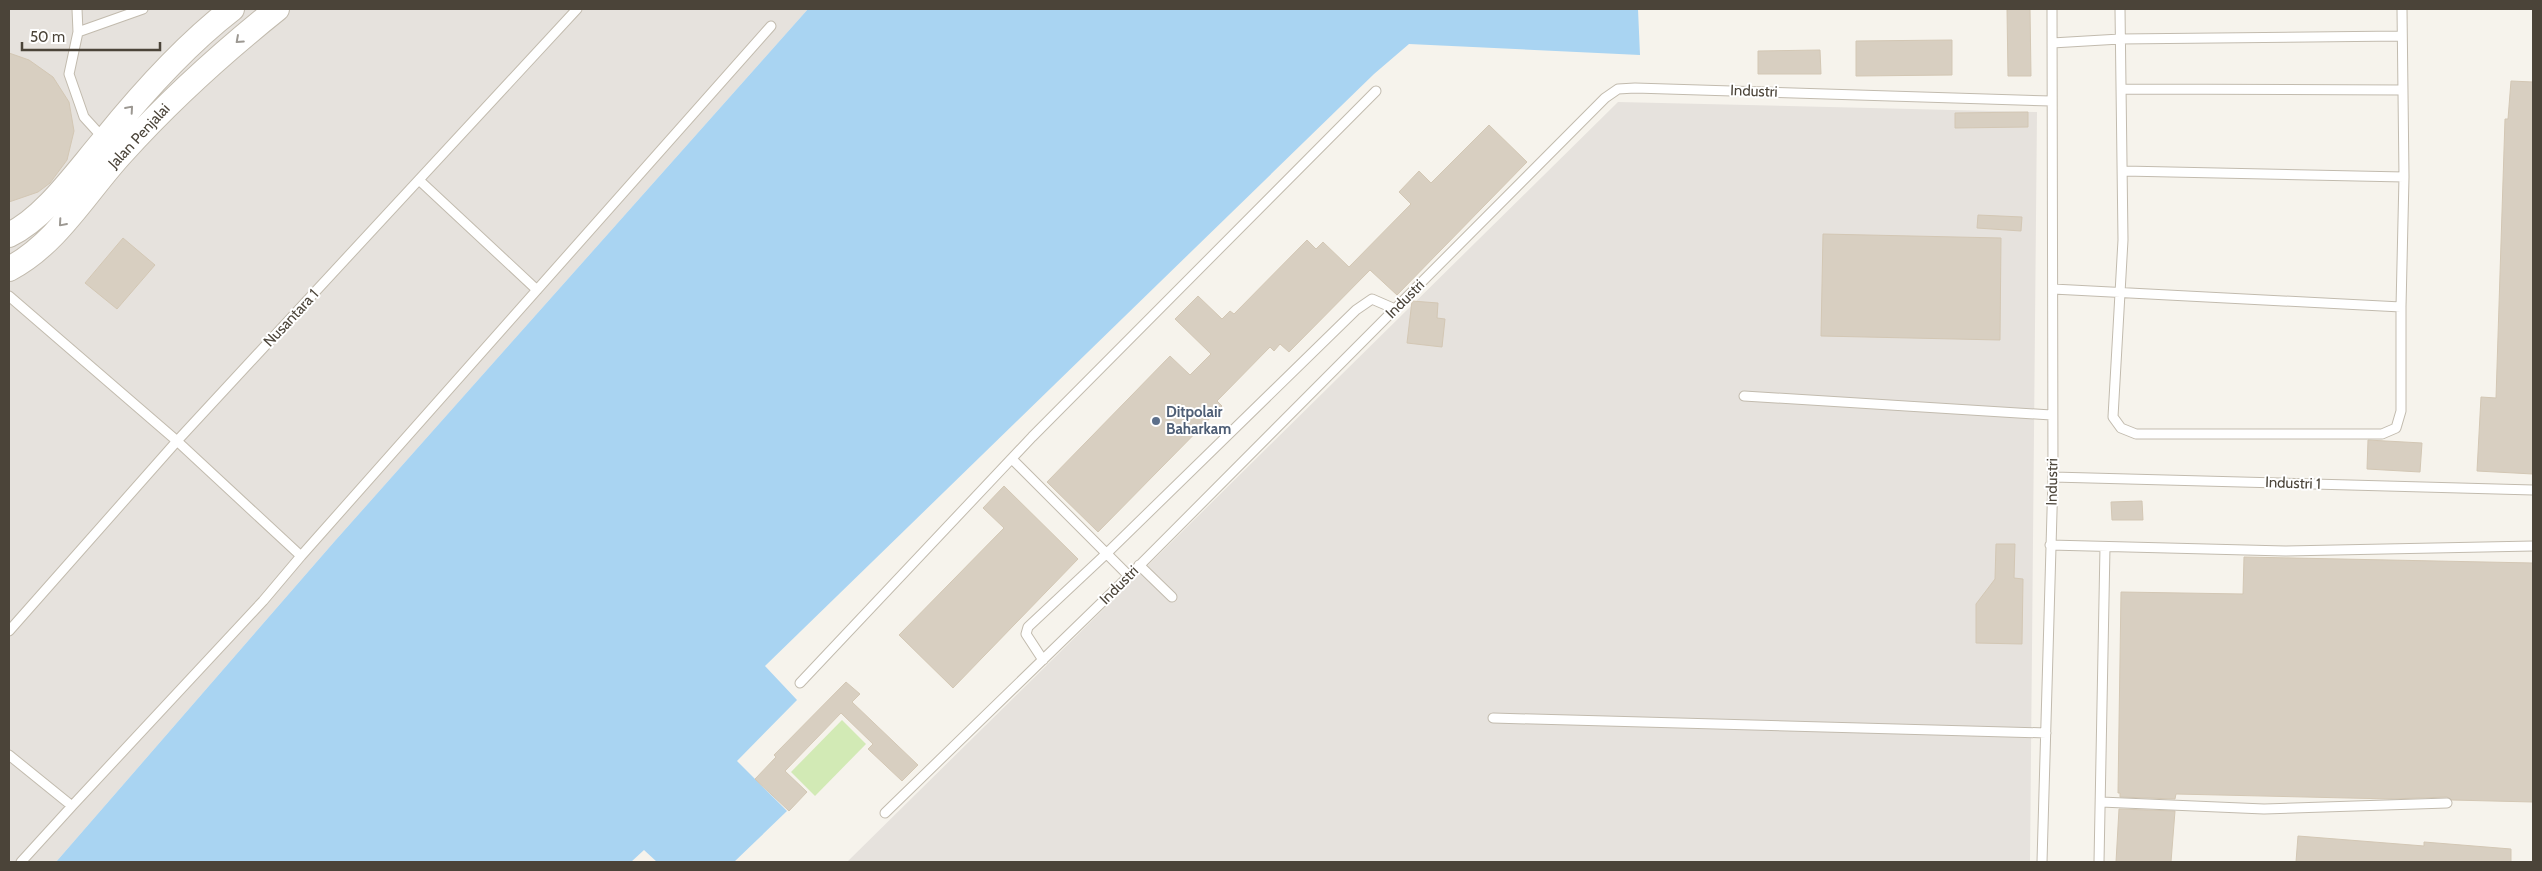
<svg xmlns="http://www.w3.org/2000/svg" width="2542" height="871" font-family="Cabin,sans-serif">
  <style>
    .industrial { fill: #e6e2dd }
    .green { fill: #d2eab5 }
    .water { fill: #a9d4f2 }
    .building { fill: #d8cfc1; stroke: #d3c7b4 }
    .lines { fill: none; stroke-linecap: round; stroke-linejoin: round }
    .service-casing { stroke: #c2bbae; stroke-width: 11 }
    .tertiary-casing { stroke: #c2bbae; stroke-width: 26 }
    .service { stroke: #fff; stroke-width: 9 }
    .tertiary { stroke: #fff; stroke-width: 24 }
    .oneway { stroke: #9c9892 }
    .service-dot { fill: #5c6f8a; stroke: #fff; stroke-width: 2 }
    .labels { text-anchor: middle; stroke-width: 4; stroke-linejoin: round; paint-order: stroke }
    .street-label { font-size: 15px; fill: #4b4439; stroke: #fff }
    .service-label { font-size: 15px; font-weight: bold; fill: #4e5e75; stroke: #fff; text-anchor: start }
  </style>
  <rect width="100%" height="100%" fill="#f6f3ec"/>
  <!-- industrial -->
  <path class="industrial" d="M9 9H808L334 542 56 862H9Z
    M1618 102 2037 112 2030 862H847Z"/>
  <!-- green -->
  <path class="green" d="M842 720 866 744 815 796 791 772Z"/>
  <!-- water -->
  <path class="water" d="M808 9H1638L1640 55 1409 44 1374 74 765 666 797 700 737 761 787 811 734 862H657L644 850 631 862H56L334 542Z"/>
  <!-- building -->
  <path class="building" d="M2007 9H2030L2031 76H2008Z
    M1952 40V75L1856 76V41Z
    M1820 50 1821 74H1758V51Z
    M9 53 29 60 53 77 69 102 74 131 67 160 50 183 38 192 9 202Z
    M2511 81 2533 82V474L2477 471 2481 397 2496 398 2505 119H2508Z
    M2028 112V127L1955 128V113Z
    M1489 125 1527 162 1397 295 1370 270 1289 352 1280 344 1274 351 1270 347 1217 401 1222 406 1098 532 1047 482 1170 356 1190 375 1211 354 1175 319 1198 296 1222 319 1230 311 1234 314 1307 240 1316 249 1323 242 1349 267 1411 204 1399 192 1419 171 1431 183Z
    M1978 215 2022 217 2021 231 1977 228Z
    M1823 234 2001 238 2000 340 1821 336Z
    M123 238 155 265 117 309 85 283Z
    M1412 301 1438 303 1437 318 1445 319 1442 347 1407 343Z
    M2368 440 2422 443 2420 472 2367 469Z
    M1004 486 1078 559 953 688 899 635 1004 528 983 508Z
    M2142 501 2143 520H2112L2111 502Z
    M1996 544H2015L2014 578 2023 579 2022 644 1976 643V604L1995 579Z
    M2244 557 2533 563V802L2452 800 2447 797 2391 799 2176 794 2175 799 2120 797V793H2118L2121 592 2243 594Z
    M846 682 860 694 852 702 918 765 902 781 868 749 873 744 841 713 785 771 807 792 789 811 755 779 776 757 774 755Z
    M2119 809 2175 811 2171 862H2116Z
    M2298 836 2424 846V842L2511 849V862H2296Z"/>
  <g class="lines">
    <defs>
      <path id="service" d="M77 9 78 32 69 74 84 117 104 139
        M2120 9 2123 240 2113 417 2121 428 2136 434H2382L2396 428 2401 411V307
        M78 32 143 9
        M2052 43 2120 39 2401 36
        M2123 89 2402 90
        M2124 171 2404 177
        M419 180 537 290
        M2053 289 2401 307 2404 177 2402 9
        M9 296 177 441 301 556 263 601 72 806
        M1744 396 2051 415
        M1012 459 1129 576
        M2053 477 2533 490
        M2050 545 2285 551 2533 546
        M301 556 771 26
        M1139 565 1172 597
        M9 631 177 441 577 9
        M1043 660 1026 634 1028 627 1107 553 1356 310 1372 299 1395 309
        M800 683 1032 437 1376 91
        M1493 718 2046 733
        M9 755 72 806 21 862
        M2101 802 2264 809 2447 803
        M885 813 1129 576 1605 98 1618 89 1635 88 2051 101
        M2042 862 2053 477 2052 9
        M2099 862 2105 547"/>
      <path id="tertiary" d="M9 235C46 217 78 170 105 139 143 92 184 46 232 9
        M9 269C57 244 86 192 122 153 169 101 222 53 277 9"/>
    </defs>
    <!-- service casing -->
    <use href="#service" class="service-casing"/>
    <!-- tertiary casing -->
    <use href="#tertiary" class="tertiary-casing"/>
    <!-- service -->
    <use href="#service" class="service"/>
    <!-- tertiary -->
    <use href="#tertiary" class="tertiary"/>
  </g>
  <!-- one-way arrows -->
  <defs><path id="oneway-chevron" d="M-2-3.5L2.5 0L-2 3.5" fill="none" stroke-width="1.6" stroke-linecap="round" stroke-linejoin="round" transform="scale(1.25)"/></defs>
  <g class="oneway">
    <use href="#oneway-chevron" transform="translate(239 40) rotate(138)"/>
    <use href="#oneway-chevron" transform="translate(130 109) rotate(-49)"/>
    <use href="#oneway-chevron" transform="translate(62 223) rotate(131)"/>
  </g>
  <!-- markers -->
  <circle class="service-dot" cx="1156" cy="421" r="5"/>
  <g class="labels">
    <!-- street labels -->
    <g class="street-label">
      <text transform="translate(1754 91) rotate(2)" y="5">Industri</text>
      <text transform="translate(139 136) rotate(-47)" y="5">Jalan Penjalai</text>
      <text transform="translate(1405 299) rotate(-45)" y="5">Industri</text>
      <text transform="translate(291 318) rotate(-47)" y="5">Nusantara 1</text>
      <text transform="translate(2052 482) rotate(-89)" y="5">Industri</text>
      <text transform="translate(2293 483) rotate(2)" y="5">Industri 1</text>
      <text transform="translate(1119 585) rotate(-45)" y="5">Industri</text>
    </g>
    <!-- service labels -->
    <g class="service-label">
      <text x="1166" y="417">Ditpolair<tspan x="1166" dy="17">Baharkam</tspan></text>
    </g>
  </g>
  <!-- border -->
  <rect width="2542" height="871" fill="none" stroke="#4b4439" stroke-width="20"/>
  <!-- scale -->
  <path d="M22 42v8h138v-8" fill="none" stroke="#4b4439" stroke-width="2.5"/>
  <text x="30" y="42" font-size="15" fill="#4b4439" stroke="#ffffff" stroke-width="4" paint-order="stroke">50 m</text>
</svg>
